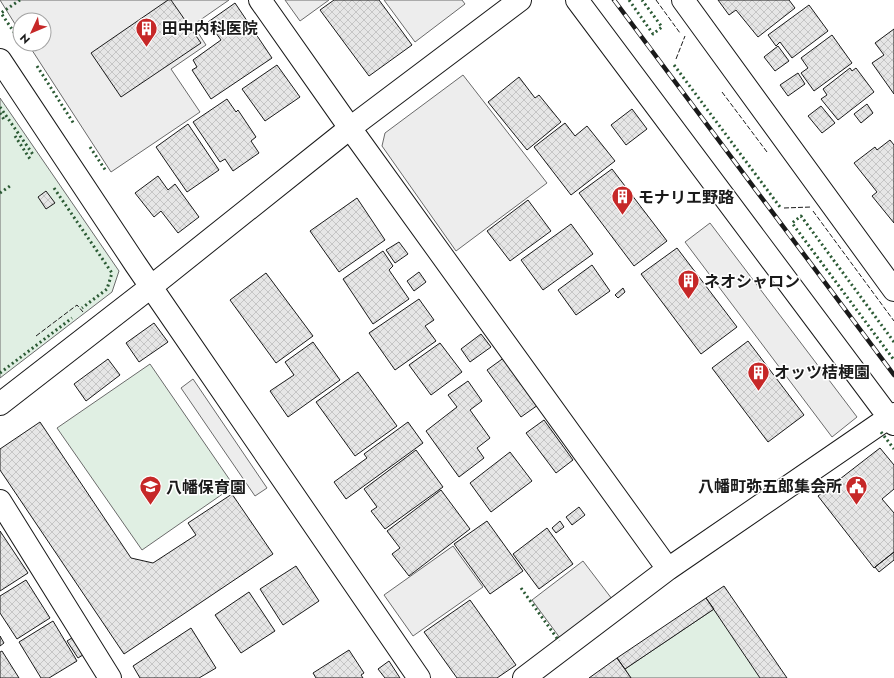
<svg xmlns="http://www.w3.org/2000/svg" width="894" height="678" font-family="Jost,'Noto Sans JP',sans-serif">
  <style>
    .green { fill: #e0efe3; stroke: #6a6a6a }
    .parking { fill: #ededed; stroke: #6a6a6a }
    .building { fill: url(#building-cross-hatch); stroke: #1a1a1a }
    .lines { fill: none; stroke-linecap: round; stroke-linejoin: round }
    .minor-casing { stroke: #1a1a1a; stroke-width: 24 }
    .minor { stroke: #fff; stroke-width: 22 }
    .rail-casing { stroke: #1a1a1a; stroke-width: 4.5 }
    .rail { stroke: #fff; stroke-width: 3; stroke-dasharray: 9; stroke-linecap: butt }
    .hedge { stroke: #2b5a34; stroke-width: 3; stroke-dasharray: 2 3; stroke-linecap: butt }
    .fence { stroke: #1a1a1a; stroke-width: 1; stroke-dasharray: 5 2; stroke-linecap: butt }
    .labels { text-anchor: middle; stroke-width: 3; stroke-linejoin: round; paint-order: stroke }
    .poi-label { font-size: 16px; font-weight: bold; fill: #1a1a1a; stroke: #fff; text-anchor: start }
  </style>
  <defs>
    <pattern id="building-cross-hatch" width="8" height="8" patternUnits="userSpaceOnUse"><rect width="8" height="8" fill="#e6e6e6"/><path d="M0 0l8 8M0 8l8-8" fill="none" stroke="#c5c5c5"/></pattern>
  </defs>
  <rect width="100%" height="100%" fill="#fff"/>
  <!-- green -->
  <path class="green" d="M0 98 119 271 112 292 0 378Z
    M150 364 234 486 142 550 57 428Z
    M714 609 761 678H631L625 669Z"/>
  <!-- parking -->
  <path class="parking" d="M0 0H229L193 25 206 45 171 69 200 112 111 172 28 44H44V20H20V32Z
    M285 0H329L300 21Z
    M384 0H462L465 4 415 42Z
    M463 75 547 183 456 251 382 146 385 133Z
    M710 223 857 417 832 437 685 242Z
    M193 379 267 488 255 496 181 388Z
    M453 546 483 587 413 636 384 595Z
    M583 561 612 599 560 638 532 600Z"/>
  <!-- building -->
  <path class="building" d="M168 0H171L201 43 121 97 91 53Z
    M334 0H379L412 45 369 76 320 10Z
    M718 0H789L795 8 758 37 736 10 729 15Z
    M235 3 272 58 211 99 192 70 197 67 193 60 221 40 208 22Z
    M809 5 828 31 792 58 780 42 776 46 768 35Z
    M894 29V94L872 63 884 55 875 43Z
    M832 35 852 63 814 91 801 73 808 68 801 58Z
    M778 46 789 61 775 71 764 57Z
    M277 65 300 97 265 121 242 89Z
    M850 68 852 71 856 68 874 92 838 120 821 99 827 95 823 89Z
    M798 73 805 84 788 96 780 85Z
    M519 77 535 98 539 95 561 122 527 150 488 102Z
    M227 99 236 112 238 110 256 137 251 141 259 153 233 171 225 159 220 162 193 122Z
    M867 104 873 113 861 123 854 114Z
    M821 106 835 123 822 133 808 116Z
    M632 109 647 129 626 145 611 125Z
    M565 123 575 136 587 126 615 161 571 195 534 147Z
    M188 124 219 170 187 192 156 147Z
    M890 140 894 145V223L872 196 877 192 854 163 875 147 877 150Z
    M612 169 667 241 634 266 579 193Z
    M158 176 168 190 175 184 199 217 178 233 161 211 154 217 135 193Z
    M46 191 55 203 46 209 38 197Z
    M357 198 385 240 339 272 310 231Z
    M528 200 551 231 510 261 487 231Z
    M571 224 593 254 543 290 521 260Z
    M399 242 408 254 395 263 386 250Z
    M677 248 737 327 701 354 641 274Z
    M383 251 393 266 389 270 409 299 373 324 343 279Z
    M592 265 610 291 576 315 558 290Z
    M419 272 426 282 414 291 407 281Z
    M266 273 313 336 276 363 230 300Z
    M623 288 625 292 618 298 615 295Z
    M419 299 434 320 425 326 436 341 395 370 369 333Z
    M154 323 168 342 139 362 126 343Z
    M481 334 491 347 470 362 461 349Z
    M748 341 804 415 768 442 712 368Z
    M313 342 340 380 288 417 270 391 294 375 285 362Z
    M440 343 462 372 431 395 409 365Z
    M505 357 538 405 521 417 487 370Z
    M108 359 120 375 86 401 74 384Z
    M358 372 397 426 355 456 316 402Z
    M468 381 482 401 470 410 490 438 477 448 484 458 459 477 426 431 457 407 448 395Z
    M544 420 573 460 556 473 526 433Z
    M40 422 131 558 153 563 196 535 188 523 232 494 273 554 124 654 0 470V449Z
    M408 422 423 443 346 499 334 482 367 458 364 454Z
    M880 448 894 465V489L882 499 894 513V552L874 568 818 496Z
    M416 450 443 487 385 529 371 511 377 507 364 489Z
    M510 452 532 481 491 512 470 483Z
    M441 490 470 529 409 576 392 554 400 548 387 531Z
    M579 507 585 515 572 525 566 517Z
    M487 521 523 571 490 594 454 544Z
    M560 521 564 527 556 533 552 528Z
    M547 528 573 564 539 589 513 554Z
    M0 531 28 573 0 591Z
    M894 552V560L879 572 875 567Z
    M296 566 319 601 283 625 260 589Z
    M26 580 50 618 17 639 0 613V596Z
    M724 586 787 678H760L706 598Z
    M249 592 275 631 241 653 215 615Z
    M706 598 714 609 625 669 617 658Z
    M470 600 516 665 497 678H457L424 632Z
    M53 621 77 661 49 678H41L19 642Z
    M191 628 216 668 199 678H140L133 666Z
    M0 636 4 643 0 646Z
    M75 636 86 653 78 658 67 641Z
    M349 650 364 673 361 675 363 678H316L313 673Z
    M2 651 19 678H0V652Z
    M617 658 631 678H589Z
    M389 661 400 678H385L378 669Z"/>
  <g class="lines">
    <defs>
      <path id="minor" d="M260 0 350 128 668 569
        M577 0 894 424
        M683 0 894 290
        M0 60 136 265 419 678
        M0 404 152 286 350 128 520 0
        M0 501 110 678
        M524 678 668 569 894 414"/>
    </defs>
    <!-- minor casing -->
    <use href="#minor" class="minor-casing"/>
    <!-- minor -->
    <use href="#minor" class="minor"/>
    <defs>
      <path id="rail" d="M614 0 894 375"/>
    </defs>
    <!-- rail casing -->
    <use href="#rail" class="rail-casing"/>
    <!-- rail -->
    <use href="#rail" class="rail"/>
    <!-- hedge -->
    <path class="hedge" d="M20 0 1 13 20 41
      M629 0 653 34 662 27 642 0
      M674 65 780 207
      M37 66 74 124
      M0 107 34 156
      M0 113 5 121
      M15 136 30 159
      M90 147 106 171
      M54 188 112 273 107 289 82 308
      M0 193 10 186
      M894 342 801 216 792 223 894 360
      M0 373 72 318
      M881 432 894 449
      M521 588 559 641"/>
    <!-- fence -->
    <path class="fence" d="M656 0 680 33
      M676 59 685 36
      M722 92 767 152
      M784 208 811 207
      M813 211 894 321
      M36 336 77 305 83 312"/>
  </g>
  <!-- icons -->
  <defs>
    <symbol id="building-pin" viewBox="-11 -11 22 30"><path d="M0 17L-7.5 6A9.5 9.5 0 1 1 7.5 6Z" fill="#c62828" stroke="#fff"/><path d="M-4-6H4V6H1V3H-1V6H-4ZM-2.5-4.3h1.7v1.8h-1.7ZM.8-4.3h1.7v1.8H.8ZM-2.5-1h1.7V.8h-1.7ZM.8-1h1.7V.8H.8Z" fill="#fff"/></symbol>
    <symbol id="civic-pin" viewBox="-11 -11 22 30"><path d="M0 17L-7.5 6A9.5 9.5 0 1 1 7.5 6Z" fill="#c62828" stroke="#fff"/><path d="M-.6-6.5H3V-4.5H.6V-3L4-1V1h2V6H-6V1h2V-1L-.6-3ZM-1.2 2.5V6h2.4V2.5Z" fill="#fff"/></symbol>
    <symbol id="school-pin" viewBox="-11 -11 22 30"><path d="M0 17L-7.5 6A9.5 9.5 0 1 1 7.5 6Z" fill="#c62828" stroke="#fff"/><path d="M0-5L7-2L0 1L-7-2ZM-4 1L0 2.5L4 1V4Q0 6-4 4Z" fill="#fff"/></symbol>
  </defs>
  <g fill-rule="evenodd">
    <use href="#building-pin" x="134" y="16" width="25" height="34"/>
    <use href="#building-pin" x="610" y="184" width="25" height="34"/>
    <use href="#building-pin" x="676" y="268" width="25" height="34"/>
    <use href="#building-pin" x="746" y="360" width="25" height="34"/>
    <use href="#civic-pin" x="844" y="474" width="25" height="34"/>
    <use href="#school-pin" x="138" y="474" width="25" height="34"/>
  </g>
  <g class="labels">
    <!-- poi labels -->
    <g class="poi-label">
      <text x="162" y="34">田中内科医院</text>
      <text x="638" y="203">モナリエ野路</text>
      <text x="704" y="287">ネオシャロン</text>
      <text x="774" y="378">オッツ桔梗園</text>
      <text x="842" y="492" text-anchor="end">八幡町弥五郎集会所</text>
      <text x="166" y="493">八幡保育園</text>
    </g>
  </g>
  <!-- north arrow -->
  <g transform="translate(32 32) rotate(226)"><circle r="19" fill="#ffffff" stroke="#a3a3a3"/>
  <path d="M0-3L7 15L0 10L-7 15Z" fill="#c62828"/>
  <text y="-6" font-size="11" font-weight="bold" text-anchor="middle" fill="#1a1a1a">N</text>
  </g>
</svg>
